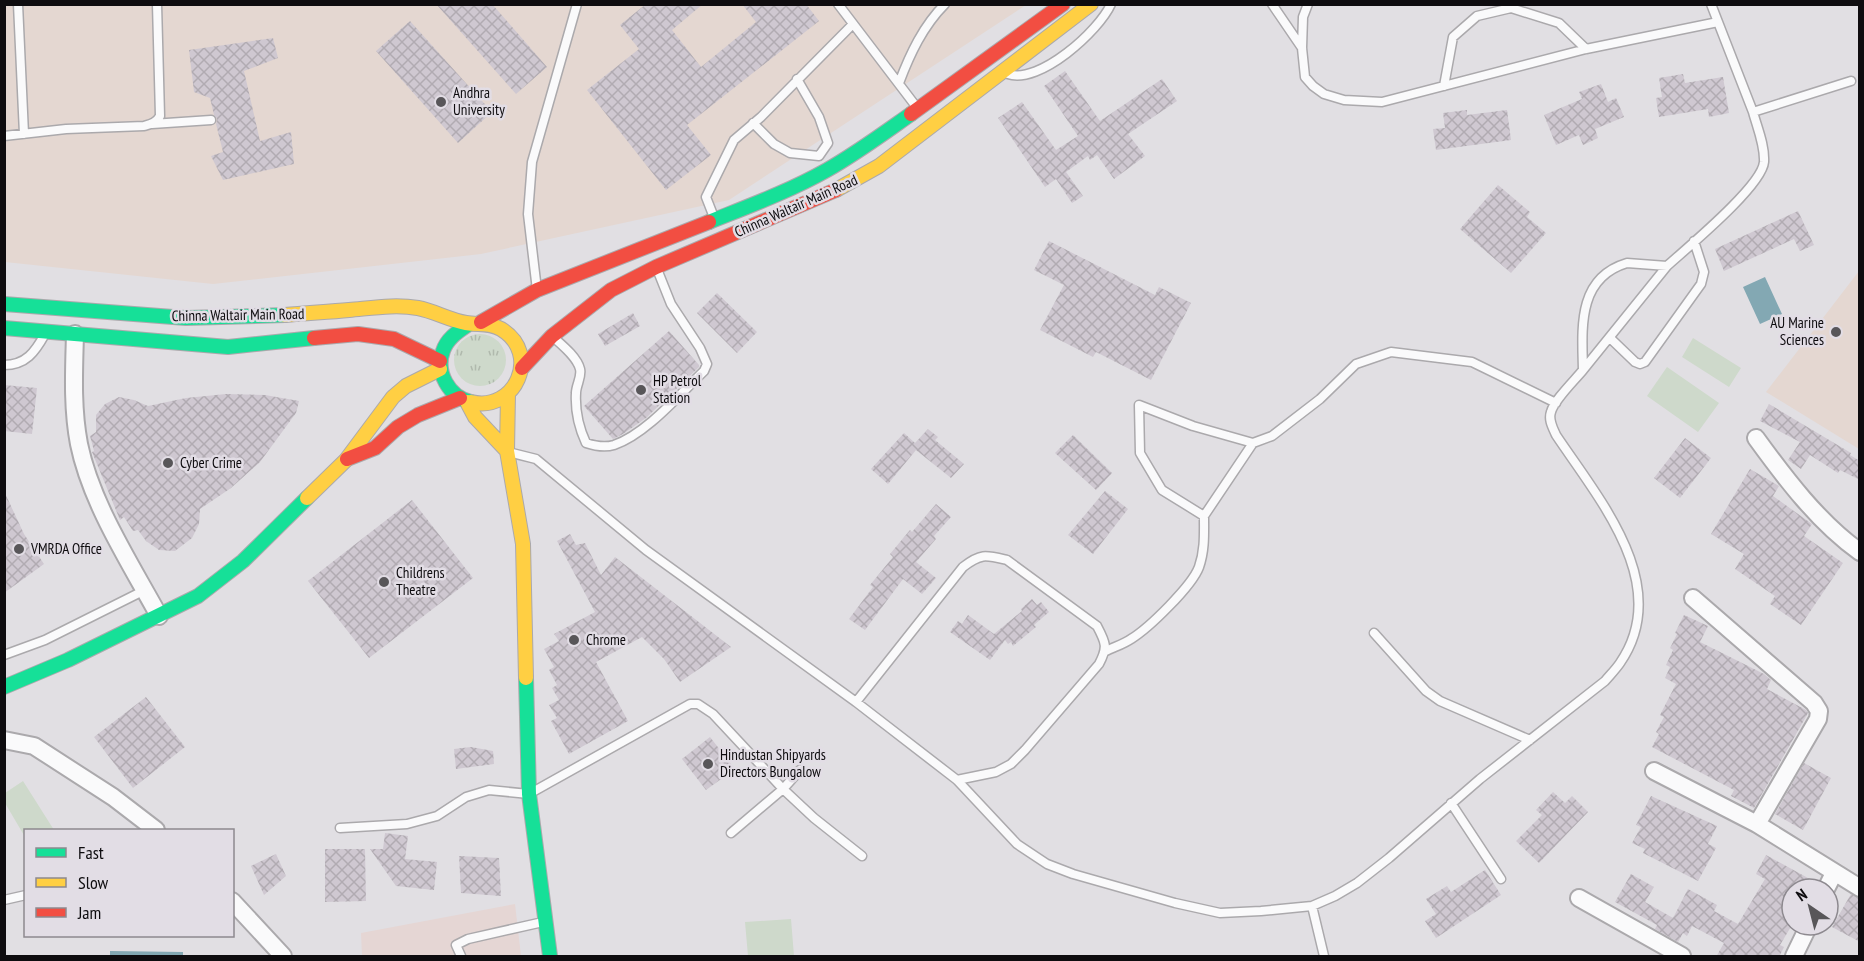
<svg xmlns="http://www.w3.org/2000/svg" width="1864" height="961" font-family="'PT Sans Narrow',sans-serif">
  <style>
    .commercial { fill: #e5d6d4 }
    .education { fill: #e4d7d1 }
    .grass { fill: url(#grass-tufts) }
    .pitch { fill: #ced9cb }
    .water { fill: #83a8b3 }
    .building { fill: url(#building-cross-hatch) }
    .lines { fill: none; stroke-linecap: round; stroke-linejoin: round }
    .lane-casing { stroke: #aba9ac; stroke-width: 11 }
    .street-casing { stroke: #aba9ac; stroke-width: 20 }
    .fast-casing { stroke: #aba9ac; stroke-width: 16 }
    .slow-casing { stroke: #aba9ac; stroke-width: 16 }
    .jam-casing { stroke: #aba9ac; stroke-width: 16 }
    .lane { stroke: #fafafb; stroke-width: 8 }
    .street { stroke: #fafafb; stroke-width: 16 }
    .fast { stroke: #16e098; stroke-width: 14 }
    .slow { stroke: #ffcf43; stroke-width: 14 }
    .jam { stroke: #f24e42; stroke-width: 14 }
    .poi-dot { fill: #585659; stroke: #e2dde5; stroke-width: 2 }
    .labels { text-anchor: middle; stroke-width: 5; stroke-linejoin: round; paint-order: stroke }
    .poi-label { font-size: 15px; fill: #0e0c0f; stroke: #e2dde5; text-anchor: start }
    .street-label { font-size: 15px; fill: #0e0c0f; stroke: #e2dde5 }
  </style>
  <defs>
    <pattern id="grass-tufts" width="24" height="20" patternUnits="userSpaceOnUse" patternTransform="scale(1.5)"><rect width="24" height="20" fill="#ced9cb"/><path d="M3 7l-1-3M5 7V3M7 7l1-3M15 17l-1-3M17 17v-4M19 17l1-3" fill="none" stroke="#b0b9ad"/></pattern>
    <pattern id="building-cross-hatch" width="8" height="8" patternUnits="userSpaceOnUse" patternTransform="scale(1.5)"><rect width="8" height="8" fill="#cfc8d1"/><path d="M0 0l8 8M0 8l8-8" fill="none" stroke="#b1abb2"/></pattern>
  </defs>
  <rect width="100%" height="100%" fill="#e1dfe3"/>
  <!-- commercial -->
  <path class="commercial" d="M515 904 521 956H362L361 933Z"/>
  <!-- education -->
  <path class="education" d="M5 5H1026L729 200 481 254 213 284 5 262Z
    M1859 271H1860L1859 449 1766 392Z"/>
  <!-- grass -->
  <path class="grass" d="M454 360a26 26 0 1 1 52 0a26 26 0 1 1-52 0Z"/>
  <!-- pitch -->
  <path class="pitch" d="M1693 338 1741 368 1729 387 1682 357Z
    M1667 367 1719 403 1698 432 1647 396Z
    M23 781 54 830H26L25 837 5 803V793Z
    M791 919 794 956H748L745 922Z"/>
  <!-- water -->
  <path class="water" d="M1765 277 1782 314 1760 324 1743 287Z
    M110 951 183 952V956H110Z"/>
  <!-- building -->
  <path class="building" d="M436 4H492L547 67 516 94Z
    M646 4H703L672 30 701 67 756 22 742 4H806L819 21 687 125 711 155 666 190 587 90 639 49 620 25Z
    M410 21 492 112 458 143 376 51Z
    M273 38 278 58 244 71 260 141 291 132 294 164 223 180 211 156 223 152 216 124 217 119 214 115 210 98 194 92 189 50Z
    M1065 71 1100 121 1162 79 1177 101 1128 134 1145 156 1114 179 1097 155 1090 160 1088 156 1066 172 1083 196 1072 203 1056 179 1045 187 998 118 1022 102 1056 150 1078 136 1044 86Z
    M1683 74 1685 83 1723 77 1729 113 1709 117 1708 109 1659 117 1656 98 1662 97 1659 78Z
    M1601 84 1608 102 1616 98 1624 117 1595 129 1598 138 1583 145 1579 135 1556 145 1544 115 1582 99 1579 92Z
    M1467 110V115L1507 110 1511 140 1436 150 1433 129 1445 128 1443 113Z
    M1498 185 1530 212 1527 217 1546 233 1511 273 1460 229Z
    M1798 211 1814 245 1800 251 1794 239 1724 271 1715 249Z
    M1049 241 1155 295 1159 287 1191 303 1151 380 1096 352 1093 357 1040 330 1064 285 1034 270Z
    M717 293 757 332 737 353 697 313Z
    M633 313 640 326 605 346 598 334Z
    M669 331 699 365V367L646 418 623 434 613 439 584 406Z
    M4 385 37 388 32 434 4 431Z
    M226 394 265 395 299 401 296 413 260 462 231 488 200 509 199 524 192 538 175 551 159 550 146 541 138 530 133 531 124 517 120 520 92 452 94 451 90 436 96 432V415L105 404 119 397 134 400 148 406 186 398Z
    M1769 404 1851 453 1850 455 1860 461V480L1840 470 1838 473 1810 455 1801 469 1788 460 1800 442 1760 421Z
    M928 429 938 437 935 440 964 464 951 478 916 450 888 484 871 469 904 433 915 443Z
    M1073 435 1112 473 1096 490 1055 453Z
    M1685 438 1711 458 1680 498 1654 478Z
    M1750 469 1779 486 1773 496 1812 524 1804 536 1843 563 1801 625 1770 604 1775 596 1735 569 1744 554 1711 534Z
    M4 491 24 534 44 564 4 593Z
    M1105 491 1128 509 1093 554 1068 535Z
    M412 500 473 578 369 658 308 581Z
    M936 504 951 517 934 536 936 539 916 562 936 578 922 594 903 579 865 630 849 619 873 587 870 585 893 557 890 554 910 530 912 532Z
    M570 534 576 545 585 543 601 575 615 557 731 647 680 682 664 659 642 637 596 662 628 721 569 754 551 721 557 718 549 705 559 700 552 688 557 685 549 670 554 667 544 649 559 641 554 634 595 612 557 541Z
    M1032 599 1037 605 1041 602 1049 612 1034 625 1036 627 1013 646 1011 642 1008 644 1005 640 990 660 950 632 958 621 962 624 968 615 994 634 1022 611 1021 609Z
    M1684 615 1708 626 1700 642 1764 674 1771 680 1767 689 1806 710 1808 713 1754 808 1731 796 1734 790 1652 747 1659 734 1656 732 1664 717 1660 715 1676 684 1665 678 1670 667 1666 665 1673 650 1670 648 1677 634 1675 633Z
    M146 697 185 747 133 788 94 737Z
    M710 737 735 769 706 790 682 759Z
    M471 747 493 751 494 764 456 769 454 749Z
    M1804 763 1831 778 1803 830 1775 814Z
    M1553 792 1565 803 1572 796 1588 812 1539 863 1516 841 1542 815 1536 810Z
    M1651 796 1717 826 1708 844 1716 848 1698 881 1643 853 1645 849 1632 843 1641 827 1636 825Z
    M385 833 408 836 405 859 437 862 434 890 396 886 370 849H383Z
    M325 849H365L366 901 325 902Z
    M276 854 286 876 264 895 251 866Z
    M1766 855 1817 883 1816 889H1792V925L1780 945 1784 947 1779 957H1716L1724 943 1692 926 1687 936 1683 933 1678 942 1655 929 1657 925 1615 902 1631 874 1654 887 1645 902 1673 918 1688 889 1717 905 1714 911 1738 924 1765 879 1756 874Z
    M459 856 499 858 501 896 461 893Z
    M1485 870 1501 895 1436 938 1425 921 1436 914 1426 899 1447 886 1451 892Z
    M1851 894 1860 899V942L1832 927Z"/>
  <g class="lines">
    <defs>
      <path id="lane" d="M18 4 24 134
        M838 4 918 109
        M1272 4 1302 48
        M1308 4 1303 17 1302 48 1305 77 1313 86 1324 94 1344 100 1382 102 1586 49 1718 22 1711 4
        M1718 22 1753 112 1851 81
        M1008 74C1039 85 1099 31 1111 4
        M899 83C910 54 923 26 945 4
        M1444 86 1453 37 1477 16 1511 8 1559 23 1586 49
        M753 123 774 144 790 153 819 156 828 143 819 117 797 79
        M152 124 211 120
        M4 136 66 129 144 126C151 124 156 123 160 116L157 4
        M715 220 706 197 734 140 761 117 853 24
        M1627 263 1667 266 1583 370C1582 328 1577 278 1627 263Z
        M1667 266C1688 247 1762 186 1764 162 1765 145 1757 127 1753 112
        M537 290 528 214 532 162 577 4
        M553 337C562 345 577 357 580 369 582 377 576 385 576 393 575 410 579 428 586 443 595 446 604 448 614 445 646 434 679 395 704 371L707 364 700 348 671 304 657 269
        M1610 338 1635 362 1640 364 1645 362 1701 284 1704 272 1694 241
        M4 365C26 365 35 352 45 334
        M508 452 536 459 646 550 856 702 957 780 1017 844 1047 864 1073 874 1175 903 1220 913 1261 911 1312 906 1335 896 1357 883 1389 858 1480 779 1605 681C1610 675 1616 669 1620 663 1674 585 1598 498 1556 435 1553 428 1548 420 1551 412 1554 400 1575 380 1583 370
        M1204 516 1253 443 1272 436 1320 399 1356 364 1391 352 1472 362 1556 403
        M1374 633 1426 691 1440 701 1530 740
        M1106 651C1114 647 1124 644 1131 639 1149 628 1192 586 1199 567 1205 550 1204 533 1204 516L1162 490 1140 453 1139 405 1193 426 1253 443
        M4 655 45 640 145 590
        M856 702 963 567C981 553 986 555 1007 560L1097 626C1106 643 1108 647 1099 664L1025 750 1011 764 996 772 957 780
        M1451 803 1501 879
        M340 828 407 824 437 816 466 797 489 790 529 794 690 704H698L713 714 783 789 814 818 862 856
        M731 833 783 789 800 770
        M4 900 26 895
        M1312 906 1324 956
        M461 956 456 945 468 939 543 922"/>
      <path id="street" d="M75 334C74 370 72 408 79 444 91 503 130 563 159 616
        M1756 438C1785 478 1819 523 1860 552
        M1693 598 1814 703 1819 711 1818 719 1757 824
        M4 740 34 746 113 797 156 830
        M1654 771 1757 824 1860 888
        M1826 889 1834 873
        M1579 898 1682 956
        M232 901 283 956
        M1794 956 1809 925"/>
      <path id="fast" d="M709 222C749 206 790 191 827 170 857 153 884 133 911 114
        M4 304 186 318 285 315
        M469 324C459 331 447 338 443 351 435 372 449 397 471 402
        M4 328 228 347 314 338
        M526 678 529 794 550 956
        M4 687 68 660 198 596 243 561 307 498"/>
      <path id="slow" d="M836 190 879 166 1091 4
        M285 315C306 313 328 312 349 310 372 308 395 304 418 308 434 311 449 320 466 323 479 325 489 322 501 329 542 354 515 413 471 402
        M508 393 507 451 523 544 526 678
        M467 402 475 417 507 451
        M307 498 346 460 393 397 406 386 440 369"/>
      <path id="jam" d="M911 114 1063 4
        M481 322 537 290 709 222
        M314 338 358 334 394 339 440 361
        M522 368 552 336 611 290 656 267 836 190
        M347 459 375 448 398 427 418 415 460 398"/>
    </defs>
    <!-- lane casing -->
    <use href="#lane" class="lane-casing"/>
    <!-- street casing -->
    <use href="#street" class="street-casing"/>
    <!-- fast casing -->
    <use href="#fast" class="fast-casing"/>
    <!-- slow casing -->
    <use href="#slow" class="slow-casing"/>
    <!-- jam casing -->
    <use href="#jam" class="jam-casing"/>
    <!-- lane -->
    <use href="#lane" class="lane"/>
    <!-- street -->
    <use href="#street" class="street"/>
    <!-- fast -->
    <use href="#fast" class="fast"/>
    <!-- slow -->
    <use href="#slow" class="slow"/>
    <!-- jam -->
    <use href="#jam" class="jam"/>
  </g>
  <!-- markers -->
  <g class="poi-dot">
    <circle cx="441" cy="102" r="6"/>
    <circle cx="1836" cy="332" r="6"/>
    <circle cx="641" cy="390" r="6"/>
    <circle cx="168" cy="463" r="6"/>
    <circle cx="19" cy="549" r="6"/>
    <circle cx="384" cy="582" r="6"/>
    <circle cx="574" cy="640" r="6"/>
    <circle cx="708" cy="764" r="6"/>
  </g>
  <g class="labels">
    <!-- poi labels -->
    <g class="poi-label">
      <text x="453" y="98">Andhra<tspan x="453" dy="17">University</tspan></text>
      <text x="1824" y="328" text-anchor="end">AU Marine<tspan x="1824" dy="17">Sciences</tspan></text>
      <text x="653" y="386">HP Petrol<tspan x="653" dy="17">Station</tspan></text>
      <text x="180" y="468">Cyber Crime</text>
      <text x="31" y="554">VMRDA Office</text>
      <text x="396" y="578">Childrens<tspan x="396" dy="17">Theatre</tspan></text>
      <text x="586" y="645">Chrome</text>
      <text x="720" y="760">Hindustan Shipyards<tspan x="720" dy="17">Directors Bungalow</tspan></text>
    </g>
    <!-- street labels -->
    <g class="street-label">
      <text transform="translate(796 206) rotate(-24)" y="5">Chinna Waltair Main Road</text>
      <text transform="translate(238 315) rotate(-1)" y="5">Chinna Waltair Main Road</text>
    </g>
  </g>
  <!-- border -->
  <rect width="1864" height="961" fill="none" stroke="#0e0c0f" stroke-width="12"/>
  <!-- legend -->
  <rect x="24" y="829" width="210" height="108" fill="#e2dde5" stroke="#8d898f" stroke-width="1.5"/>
  <rect x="36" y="848" width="30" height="9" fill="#16e098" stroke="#8d898f" stroke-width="1.5"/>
  <text x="78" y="859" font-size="18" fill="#0e0c0f">Fast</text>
  <rect x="36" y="878" width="30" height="9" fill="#ffcf43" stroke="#8d898f" stroke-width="1.5"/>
  <text x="78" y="889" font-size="18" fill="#0e0c0f">Slow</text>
  <rect x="36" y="908" width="30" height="9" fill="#f24e42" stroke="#8d898f" stroke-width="1.5"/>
  <text x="78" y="919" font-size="18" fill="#0e0c0f">Jam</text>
  <!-- north arrow -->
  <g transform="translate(1810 907) rotate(325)"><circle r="28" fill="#e2dde5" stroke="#8d898f" stroke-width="1.5"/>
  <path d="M0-4.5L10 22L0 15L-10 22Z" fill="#585659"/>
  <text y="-9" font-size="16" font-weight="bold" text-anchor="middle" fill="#0e0c0f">N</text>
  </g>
</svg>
